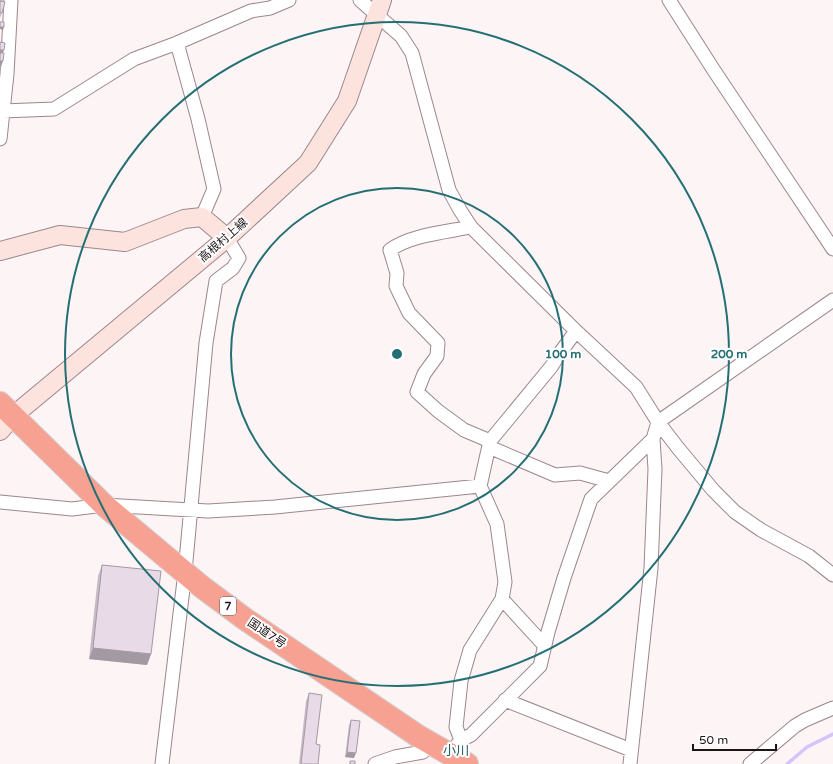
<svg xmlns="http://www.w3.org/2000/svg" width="833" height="764" font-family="'Varela Round','Noto Sans JP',sans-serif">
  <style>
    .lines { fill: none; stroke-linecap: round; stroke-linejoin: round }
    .stream { stroke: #d3c5fb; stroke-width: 3.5 }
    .street-casing { stroke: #9b878d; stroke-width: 15 }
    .secondary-casing { stroke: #9b878d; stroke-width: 20 }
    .highway-casing { stroke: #d2d0d1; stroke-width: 24 }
    .street { stroke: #fff; stroke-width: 13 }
    .secondary { stroke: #fde3de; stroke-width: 18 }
    .highway { stroke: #f7a192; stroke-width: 22 }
    .wall { fill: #c8bbc8 }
    .shaded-wall { fill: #a399a2 }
    .building { fill: #e9dae8; stroke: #a399a2 }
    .ring { fill: none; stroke: #246f74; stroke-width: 2 }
    .labels { text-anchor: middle; stroke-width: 4; stroke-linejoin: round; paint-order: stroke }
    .shield { fill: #fff; stroke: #605b5d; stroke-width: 1 }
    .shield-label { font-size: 11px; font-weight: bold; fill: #1c1517 }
    .street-label { font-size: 12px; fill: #1c1517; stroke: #fff }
    .neighbourhood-label { font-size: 13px; fill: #225c60; stroke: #fff }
    .centre { fill: #246f74; stroke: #fff; stroke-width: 2 }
    .ring-label { font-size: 12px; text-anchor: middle; font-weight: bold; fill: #246f74; stroke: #fff; stroke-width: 4; stroke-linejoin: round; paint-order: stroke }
  </style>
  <rect width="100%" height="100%" fill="#fdf4f6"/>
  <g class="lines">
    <!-- stream -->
    <path class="stream" d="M787 764 807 747 833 734"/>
    <defs>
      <path id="street" d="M360 0 401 36 412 53 449 190 460 210 471 227 576 331 636 387 658 422 678 448 713 490 735 512 761 530 809 556 833 575
        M669 0 713 69 833 249
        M177 43 198 119 214 189 202 217
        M3 111 54 109 134 59 177 43 251 11 270 8 289 0
        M0 139 7 74 11 0
        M471 227C446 232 410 235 390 250L397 273 396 286 409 313 438 343 437 356 424 374 417 392 438 411 464 430 490 441
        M489 447 555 475 580 473 609 481
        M0 502 72 509 104 505 208 511 275 507 480 486
        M502 599 545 646
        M505 700 631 750
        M461 740 471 735 540 666 548 632 564 578 591 499 653 439
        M450 754 461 740 456 727 461 681 470 650 502 599 505 582 497 524 480 486 490 441 551 367 560 353 576 331
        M162 764 185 572 206 343 216 281 233 268 239 258 227 238
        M375 764 395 757 423 752 430 742
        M630 764 651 568 655 469 653 439 658 422 833 300
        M750 764 795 726 805 720 833 708"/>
      <path id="secondary" d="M0 251 60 235 125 242 184 219 202 217 227 238
        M0 431 13 416 227 238 308 163 347 101 382 0"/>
      <path id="highway" d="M0 403 104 505 202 587 245 619 418 736 467 764"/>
    </defs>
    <!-- street casing -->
    <use href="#street" class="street-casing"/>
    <!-- secondary casing -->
    <use href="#secondary" class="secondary-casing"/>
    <!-- highway casing -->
    <use href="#highway" class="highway-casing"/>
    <!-- street -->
    <use href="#street" class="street"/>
    <!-- secondary -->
    <use href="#secondary" class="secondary"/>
    <!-- highway -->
    <use href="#highway" class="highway"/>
  </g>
  <!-- wall -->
  <path class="wall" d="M0 0H3L2 13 0 18Z
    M102 565 151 654 147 665 89 659 98 576Z
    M309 693 316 744 318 764H299L306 701Z
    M351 720 354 758 345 757 349 725Z"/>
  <!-- shaded-wall -->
  <path class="shaded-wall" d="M0 27H4L3 30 0 29Z
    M0 50H4L2 55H0Z
    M0 61H3L1 67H0Z
    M93 648 151 654 147 665 89 659Z
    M347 752 356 753 354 758 345 757Z"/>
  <!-- building -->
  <path class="building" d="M0 1 5 2 2 13 0 12Z
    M0 22H4V27H0Z
    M0 42 5 43 4 50H0Z
    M0 53H4L3 61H0Z
    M102 565 161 571 151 654 93 648Z
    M309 693 322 695 316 744 320 745 318 764H301Z
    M351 720 360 721 356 753 347 752Z
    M350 761H355V764H350Z"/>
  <!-- distance rings -->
  <g class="ring">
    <circle cx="397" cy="354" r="166"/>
    <circle cx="397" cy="354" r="332"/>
  </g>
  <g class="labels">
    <!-- shield labels -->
    <rect class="shield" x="220" y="597" width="16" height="18" rx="3"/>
    <g class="shield-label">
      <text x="228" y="610">7</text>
    </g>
    <!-- street labels -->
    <g class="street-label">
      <text transform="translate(223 240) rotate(-41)" y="4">高根村上線</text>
      <text transform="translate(267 633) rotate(34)" y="4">国道7号</text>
    </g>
    <!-- neighbourhood labels -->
    <g class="neighbourhood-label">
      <text x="456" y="755">小川</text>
    </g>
  </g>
  <circle cx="397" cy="354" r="6" class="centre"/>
  <g class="ring-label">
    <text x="563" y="358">100 m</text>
    <text x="729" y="358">200 m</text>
  </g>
  <!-- scale -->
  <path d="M693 744v6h83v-6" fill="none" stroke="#1c1517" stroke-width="2"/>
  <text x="699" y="744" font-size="12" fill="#1c1517" stroke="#ffffff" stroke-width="3" paint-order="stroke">50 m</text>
</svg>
